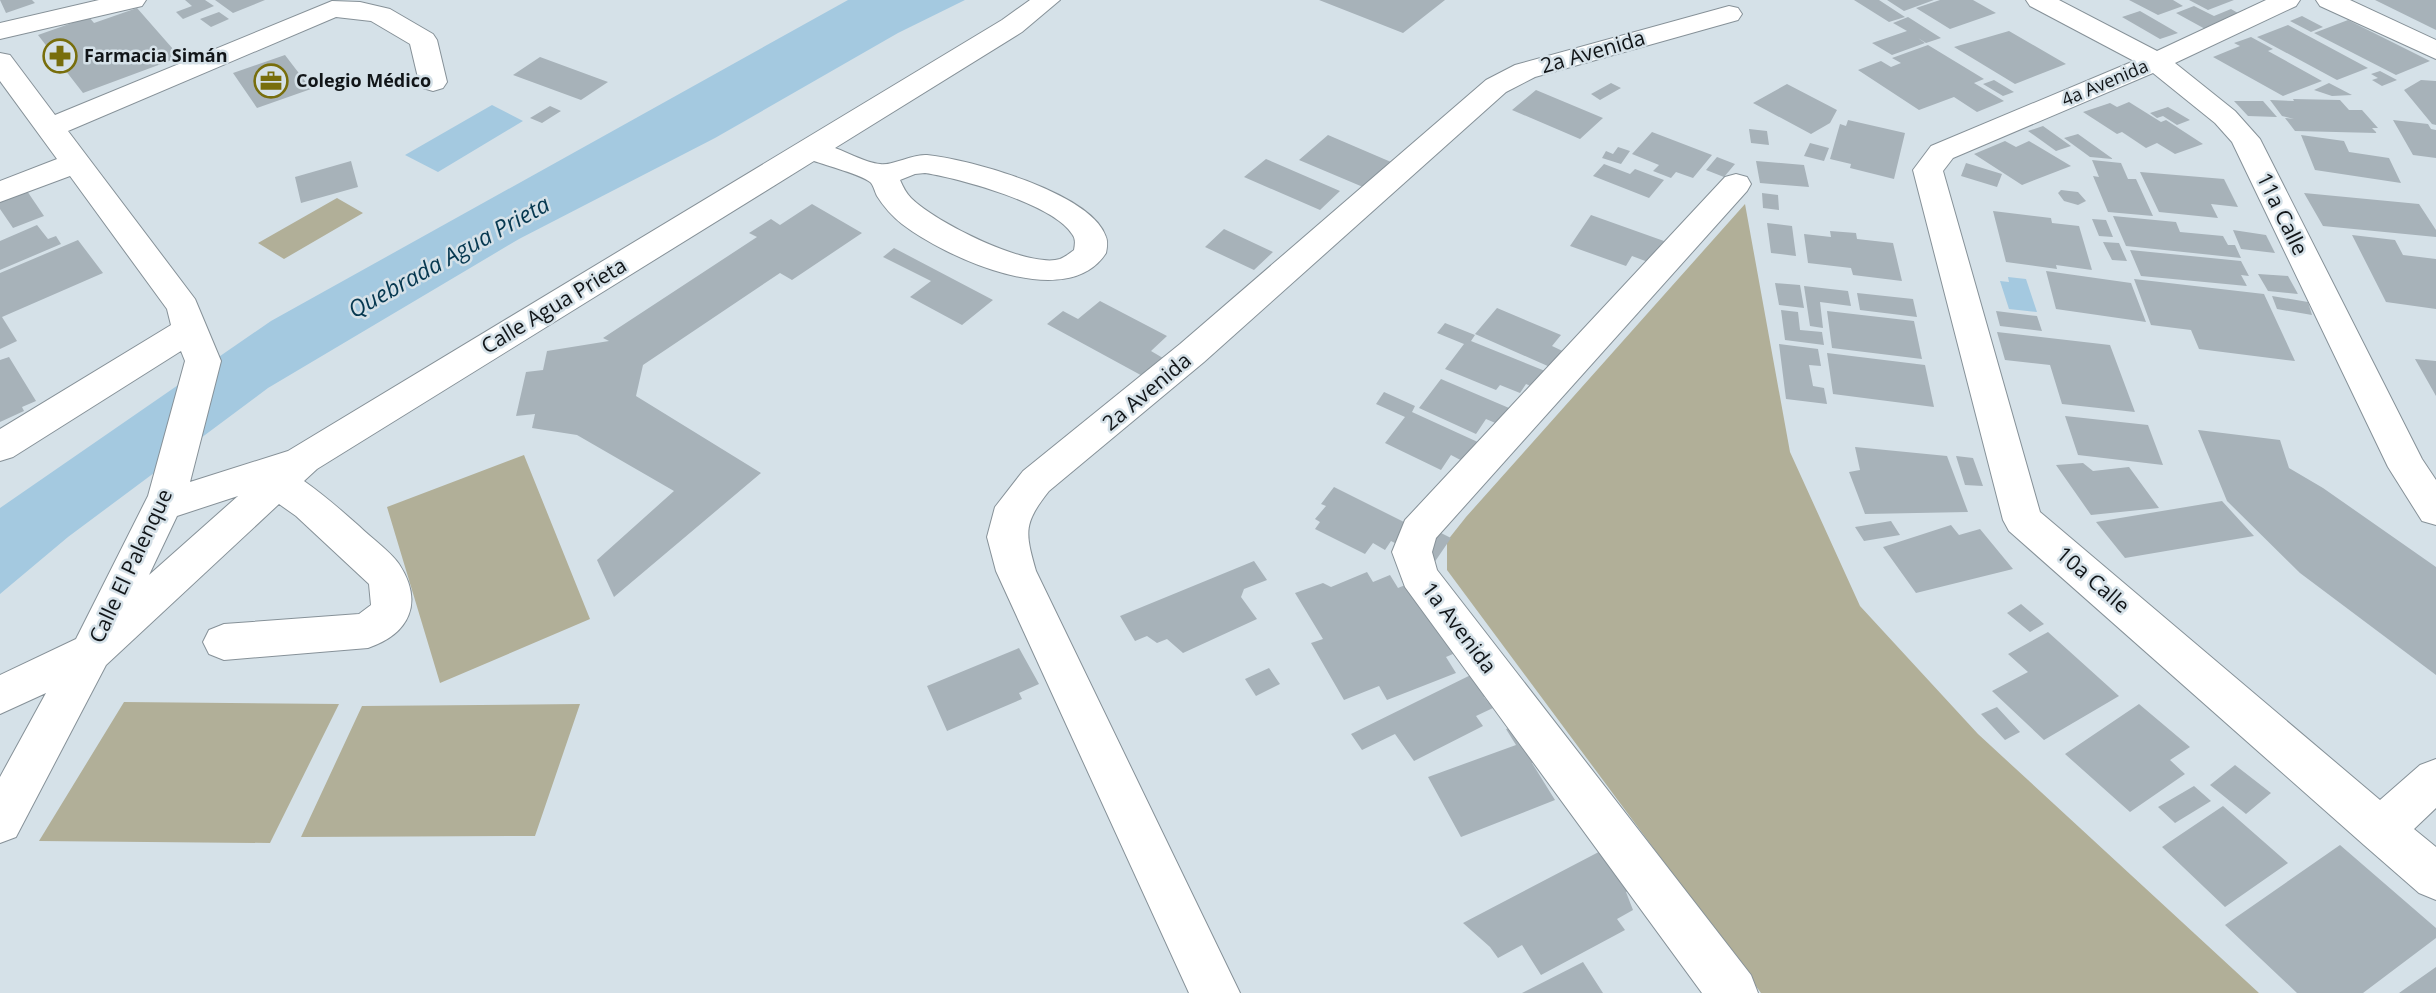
<svg xmlns="http://www.w3.org/2000/svg" width="2436" height="993" font-family="'Open Sans',sans-serif">
  <style>
    .green { fill: #b1af98 }
    .water { fill: #a4c9e0 }
    .building { fill: #a7b2b9 }
    .lines { fill: none; stroke-linecap: round; stroke-linejoin: round }
    .minor-casing { stroke: #869198; stroke-width: 2 }
    .minor { fill: #fff; fill-rule: evenodd }
    .labels { text-anchor: middle; stroke-width: 5; stroke-linejoin: round; paint-order: stroke }
    .far-poi-label { font-size: 18px; font-weight: bold; fill: #111518; stroke: #d5e1e8; text-anchor: start }
    .far-street-label { font-size: 18px; fill: #111518; stroke: #d5e1e8 }
    .street-label { font-size: 21px; fill: #111518; stroke: #d5e1e8 }
    .water-label { font-size: 23px; font-style: italic; fill: #063850; stroke: #d5e1e8 }
  </style>
  <rect width="100%" height="100%" fill="#d5e1e8"/>
  <!-- green -->
  <path class="green" d="M337 198 363 213 284 259 258 243Z
    M1745 204 1790 452 1860 606 1978 734 2259 993H1761L1447 570V541L1466 517Z
    M524 455 590 619 440 683 387 507Z
    M124 702 339 704 270 843 39 841Z
    M580 704 535 836 301 837 362 706Z"/>
  <!-- water -->
  <path class="water" d="M848 0H965L898 33 715 138 519 239 268 388 68 537 0 594V508L271 321Z
    M492 105 523 121 438 172 405 155Z
    M2008 277 2026 279 2037 312 2009 309 2000 281 2009 282Z"/>
  <!-- building -->
  <path class="building" d="M0 0H32L35 3 6 13Z
    M185 0H205L214 6 183 19 176 12 192 6Z
    M215 0H265L233 13Z
    M1319 0H1445L1403 33Z
    M1854 0H1879L1905 17 1889 22Z
    M1887 0H1934L1904 11Z
    M1940 0H1973L1996 13 1950 29 1916 8Z
    M2129 0H2173L2183 6 2158 15Z
    M2189 0H2234L2208 10Z
    M2375 0H2436V30Z
    M2194 6 2214 16 2231 9 2243 16 2207 30 2176 13Z
    M137 8 180 57 83 93 38 35 89 17 94 23Z
    M2140 11 2178 33 2160 39 2122 17Z
    M219 12 229 19 211 27 200 19Z
    M2302 16 2323 27 2311 32 2290 21Z
    M1908 17 1941 38 1926 43 1918 38 1925 43 1892 55 1872 43 1907 31 1893 23Z
    M2348 20 2430 61 2396 75 2314 33Z
    M2288 25 2368 68 2337 80 2257 37Z
    M2009 31 2066 64 2015 84 1954 47Z
    M2251 37 2273 49 2268 51 2322 81 2283 96 2213 57 2240 46 2234 43Z
    M1928 45 1984 79 1974 83 2004 101 1977 112 1954 97 1919 110 1858 70 1881 61 1891 67 1901 63 1892 58Z
    M285 55 311 89 257 108 233 73Z
    M540 57 608 82 581 100 513 75Z
    M2380 71 2397 80 2382 86 2372 80 2378 78 2371 74Z
    M1994 80 2014 92 2003 96 1983 84Z
    M2421 80 2436 81V125L2432 124 2404 90Z
    M1611 83 1621 88 1600 100 1591 94Z
    M2329 83 2352 95 2332 96 2314 90Z
    M1787 84 1837 110 1830 123 1811 134 1753 103Z
    M1536 90 1603 118 1580 139 1512 110Z
    M2293 99 2340 100 2349 110H2362L2378 128H2372L2377 133 2295 131 2285 118 2294 119 2282 116 2270 100 2294 101Z
    M2234 101H2263L2277 117 2248 116Z
    M2129 102 2161 122 2166 120 2203 144 2175 154 2157 143 2146 148 2122 132 2117 134 2083 112 2110 103 2117 107Z
    M550 106 561 111 542 123 530 118Z
    M2168 107 2190 120 2177 125 2163 116 2157 118 2150 113Z
    M1848 120 1905 133 1894 179 1850 168 1851 164 1830 159 1840 124 1846 126Z
    M2393 120 2428 124 2431 129 2436 130V158L2413 155Z
    M2043 126 2071 146 2056 151 2028 131Z
    M1749 129 1767 131 1769 145 1751 143Z
    M1652 132 1712 155 1693 178 1676 172 1671 178 1653 171 1659 165 1632 154Z
    M2078 134 2113 159 2090 157 2064 138Z
    M1328 135 1391 162 1363 187 1299 160Z
    M2301 135 2344 141 2349 152 2389 158 2401 183 2315 170Z
    M2005 141 2016 147 2029 141 2071 166 2022 185 1974 154Z
    M1810 143 1829 148 1824 161 1804 156Z
    M1618 147 1630 151 1621 164 1602 158 1606 151 1613 154Z
    M1717 157 1735 164 1724 177 1706 170Z
    M1266 159 1340 191 1320 210 1244 177Z
    M2092 160 2121 163 2128 179H2136L2153 216 2108 212 2093 176 2099 177Z
    M351 161 358 187 301 203 295 177Z
    M1756 161 1804 165 1809 187 1760 183Z
    M1966 163 2002 174 1997 187 1961 176Z
    M1604 164 1630 174 1635 169 1664 180 1649 198 1593 176Z
    M2140 172 2224 179 2238 207 2211 204 2218 218 2159 212Z
    M25 188 44 216 13 228 0 209V198Z
    M2061 190 2078 192 2086 201 2078 205 2064 201 2058 193Z
    M1762 193 1778 195 1779 210 1763 208Z
    M2304 193 2419 204 2436 230V237L2323 226Z
    M812 204 862 233 792 280 780 273 643 365 636 396 761 473 614 597 597 560 674 491 577 435 532 428 535 414 516 416 526 372 543 370 547 351 609 341 603 338 757 237 749 233 771 219 780 225Z
    M1993 211 2051 218 2052 223 2079 226 2092 270 2056 265 2057 269 2006 262Z
    M1591 215 1678 246 1664 268 1632 256 1626 266 1570 246Z
    M2113 216 2176 222 2180 232 2223 236 2228 245H2235L2241 258 2126 246Z
    M2092 219 2106 220 2113 237 2099 236Z
    M1767 223 1792 226 1796 256 1771 253Z
    M37 225 48 239 56 236 61 244 0 270V241Z
    M1224 229 1273 252 1254 270 1205 247Z
    M2233 230 2266 235 2275 253 2241 249Z
    M1830 231 1856 233 1857 239 1893 243 1902 281 1853 275 1851 268 1808 263 1804 234 1831 237Z
    M2352 235 2395 240 2403 255 2436 259V309L2386 302Z
    M78 240 103 273 2 317 17 341 0 349V273Z
    M2103 242 2119 243 2127 261 2112 260Z
    M894 248 993 300 962 325 910 297 931 281 883 257Z
    M2130 250 2241 261 2249 276 2241 275 2247 286 2141 276Z
    M2046 271 2131 283 2146 322 2056 309Z
    M2258 274 2288 276 2298 294 2268 291Z
    M2134 279 2264 294 2295 361 2199 349 2191 330 2151 325Z
    M1775 283 1800 285 1804 308 1779 305Z
    M1804 286 1848 291 1851 306 1820 302 1823 328 1810 326Z
    M1857 293 1913 299 1917 317 1860 310Z
    M2272 296 2308 302 2312 315 2277 309Z
    M1100 301 1167 336 1151 351 1168 361 1148 379 1047 324 1063 311 1078 319Z
    M1497 308 1561 335 1552 346 1571 355 1559 371 1475 334Z
    M1781 310 1798 312 1800 330 1822 332 1824 345 1785 340Z
    M1827 311 1914 321 1922 359 1832 348Z
    M1996 311 2037 316 2042 331 2000 326Z
    M1445 323 1475 335 1471 341 1565 379 1554 396 1526 384 1520 393 1500 385 1496 390 1445 369 1464 344 1437 333Z
    M1997 332 2110 345 2135 412 2062 404 2050 365 2005 360Z
    M1779 344 1818 349 1821 366 1809 365 1813 386 1824 388 1827 404 1786 399Z
    M1827 353 1925 365 1934 407 1833 394Z
    M9 357 36 401 22 407 24 411 0 422V360Z
    M2415 359 2436 361V396Z
    M1441 379 1537 420 1526 436 1486 419 1476 434 1419 408Z
    M1384 392 1415 406 1412 412 1504 454 1487 474 1451 455 1441 470 1385 443 1405 417 1376 404Z
    M2065 416 2148 425 2163 465 2078 455Z
    M2198 430 2280 440 2289 468 2323 488 2436 567V675L2300 573 2227 501Z
    M1855 447 1947 456 1968 512 1865 514 1849 472 1860 470Z
    M1956 456 1973 458 1983 486 1965 485Z
    M2083 463 2093 471 2129 467 2159 508 2091 515 2056 465Z
    M1334 487 1408 524 1411 518 1451 538 1434 563 1391 541 1385 550 1373 543 1365 554 1315 529 1320 522 1315 519 1326 506 1321 504Z
    M2222 501 2254 536 2125 558 2096 522Z
    M1891 521 1900 535 1864 541 1855 527Z
    M1951 525 1959 535 1980 529 2013 569 1916 593 1883 547Z
    M1254 561 1267 580 1244 589 1241 597 1257 619 1183 653 1167 639 1157 643 1147 636 1135 641 1120 616Z
    M1367 572 1373 582 1390 575 1398 588 1415 581 1476 644 1446 657 1456 673 1387 700 1379 686 1344 700 1311 643 1323 639 1295 593 1323 583 1331 587Z
    M2021 604 2044 624 2030 632 2007 613Z
    M2048 632 2119 696 2044 740 1992 691 2028 672 2008 654Z
    M1019 648 1039 684 1019 693 1022 699 947 731 927 686Z
    M1489 666 1499 689 1484 697 1493 708 1476 716 1483 726 1414 761 1395 734 1362 750 1351 734Z
    M1269 668 1280 684 1256 696 1245 679Z
    M2139 704 2190 747 2170 760 2185 774 2130 812 2065 754Z
    M1997 707 2020 732 2005 740 1981 714Z
    M1526 722 1548 757 1532 763 1555 800 1461 837 1428 777 1516 745 1506 729Z
    M2235 765 2271 793 2246 814 2210 785Z
    M2194 786 2211 801 2175 823 2158 807Z
    M2223 806 2288 863 2225 907 2162 847Z
    M1614 844 1643 882 1626 892 1633 910 1617 919 1625 930 1541 975 1522 945 1498 958 1490 947 1463 923Z
    M2340 845 2436 928V938L2363 993H2297L2225 925Z
    M1583 962 1603 993H1522Z
    M2436 967V993H2399Z"/>
  <g class="lines">
    <defs>
      <path id="minor" d="M99 0H146L142 6 0 39V23Z
        M1030 0H1060L1022 32 835 148C849 153 866 163 880 164 893 166 911 154 927 155 969 159 1092 193 1106 237 1108 242 1107 248 1106 253 1067 314 945 257 902 224 892 216 884 207 877 196 875 192 873 184 870 182 862 175 825 165 814 161L317 469 304 481C324 495 341 510 359 526 371 538 389 550 399 564 424 602 410 634 368 648L224 660 209 654 203 642 209 630 224 624 359 614 371 605 369 584 296 516 279 504 106 665 16 837 0 843V777L46 693 0 714V675L76 639 148 496 185 361 181 351 13 457 0 461V429L171 325 167 309 70 176 0 202V181L57 159 0 81V53L10 55 55 115 332 1 360 2 390 9 433 34 437 40 447 82 443 88 433 91 423 88 419 82 410 44 371 21 336 17 68 131 195 299 221 361 190 482 288 451 1002 20ZM925 173C959 178 1053 204 1072 234 1076 239 1075 244 1074 250 1070 253 1065 257 1060 259 1028 269 935 222 911 198 906 193 903 187 900 180L915 174ZM238 496 149 575 177 516Z
        M2026 0H2059L2157 51 2266 0H2300L2296 6 2175 63 2235 111 2260 139 2422 459 2436 480V525L2422 521 2388 467 2232 142 2215 123 2153 73 1953 158 1943 171 2040 512 2380 800 2420 765 2436 759V808L2414 829 2436 847V900L2419 893 2364 845 2009 531 2003 520 1913 170 1931 146 2134 61 2030 6Z
        M2316 0H2350L2436 40V59L2320 6Z
        M1729 6 1738 8 1742 14 1738 20 1535 77 1506 92 1204 362 1049 491C1023 524 1025 532 1036 571L1240 993H1189L996 571 987 537 995 507 1023 471 1180 344 1486 80 1515 65Z
        M1736 174 1747 177 1751 184 1747 191 1436 538 1432 552 1437 570 1751 975 1758 993H1702L1405 587 1392 552 1405 520 1725 177Z"/>
    </defs>
    <!-- minor casing -->
    <use href="#minor" class="minor-casing"/>
    <!-- minor -->
    <use href="#minor" class="minor"/>
  </g>
  <!-- icons -->
  <defs>
    <symbol id="pharmacy-ring" viewBox="-11 -11 22 22"><circle r="9.5" fill="#d5e1e8" stroke="#786e0c" stroke-width="1.5"/><path d="M-2-6h4v4h4v4h-4v4h-4v-4h-4v-4h4Z" fill="#786e0c"/></symbol>
    <symbol id="office-ring" viewBox="-11 -11 22 22"><circle r="9.5" fill="#d5e1e8" stroke="#786e0c" stroke-width="1.5"/><path d="M-6-3h4V-5.5h4V-3h4V5H-6ZM-1-4.5V-3h2v-1.5ZM-6 0V1H6V0Z" fill="#786e0c"/></symbol>
  </defs>
  <g fill-rule="evenodd">
    <use href="#pharmacy-ring" x="41" y="37" width="38" height="38"/>
    <use href="#office-ring" x="252" y="62" width="38" height="38"/>
  </g>
  <g class="labels">
    <!-- far-poi labels -->
    <g class="far-poi-label">
      <text x="84" y="62">Farmacia Simán</text>
      <text x="296" y="87">Colegio Médico</text>
    </g>
    <!-- far-street labels -->
    <g class="far-street-label">
      <text transform="translate(2105 83) rotate(-23)" y="6">4a Avenida</text>
    </g>
    <!-- street labels -->
    <g class="street-label">
      <text transform="translate(1593 52) rotate(-16)" y="7">2a Avenida</text>
      <text transform="translate(2282 214) rotate(64)" y="7">11a Calle</text>
      <text transform="translate(554 306) rotate(-31)" y="7">Calle Agua Prieta</text>
      <text transform="translate(1147 392) rotate(-40)" y="7">2a Avenida</text>
      <text transform="translate(131 566) rotate(-65)" y="7">Calle El Palenque</text>
      <text transform="translate(2093 580) rotate(41)" y="7">10a Calle</text>
      <text transform="translate(1459 628) rotate(53)" y="7">1a Avenida</text>
    </g>
    <!-- water labels -->
    <g class="water-label">
      <text transform="translate(449 257) rotate(-29)" y="8">Quebrada Agua Prieta</text>
    </g>
  </g>
</svg>
